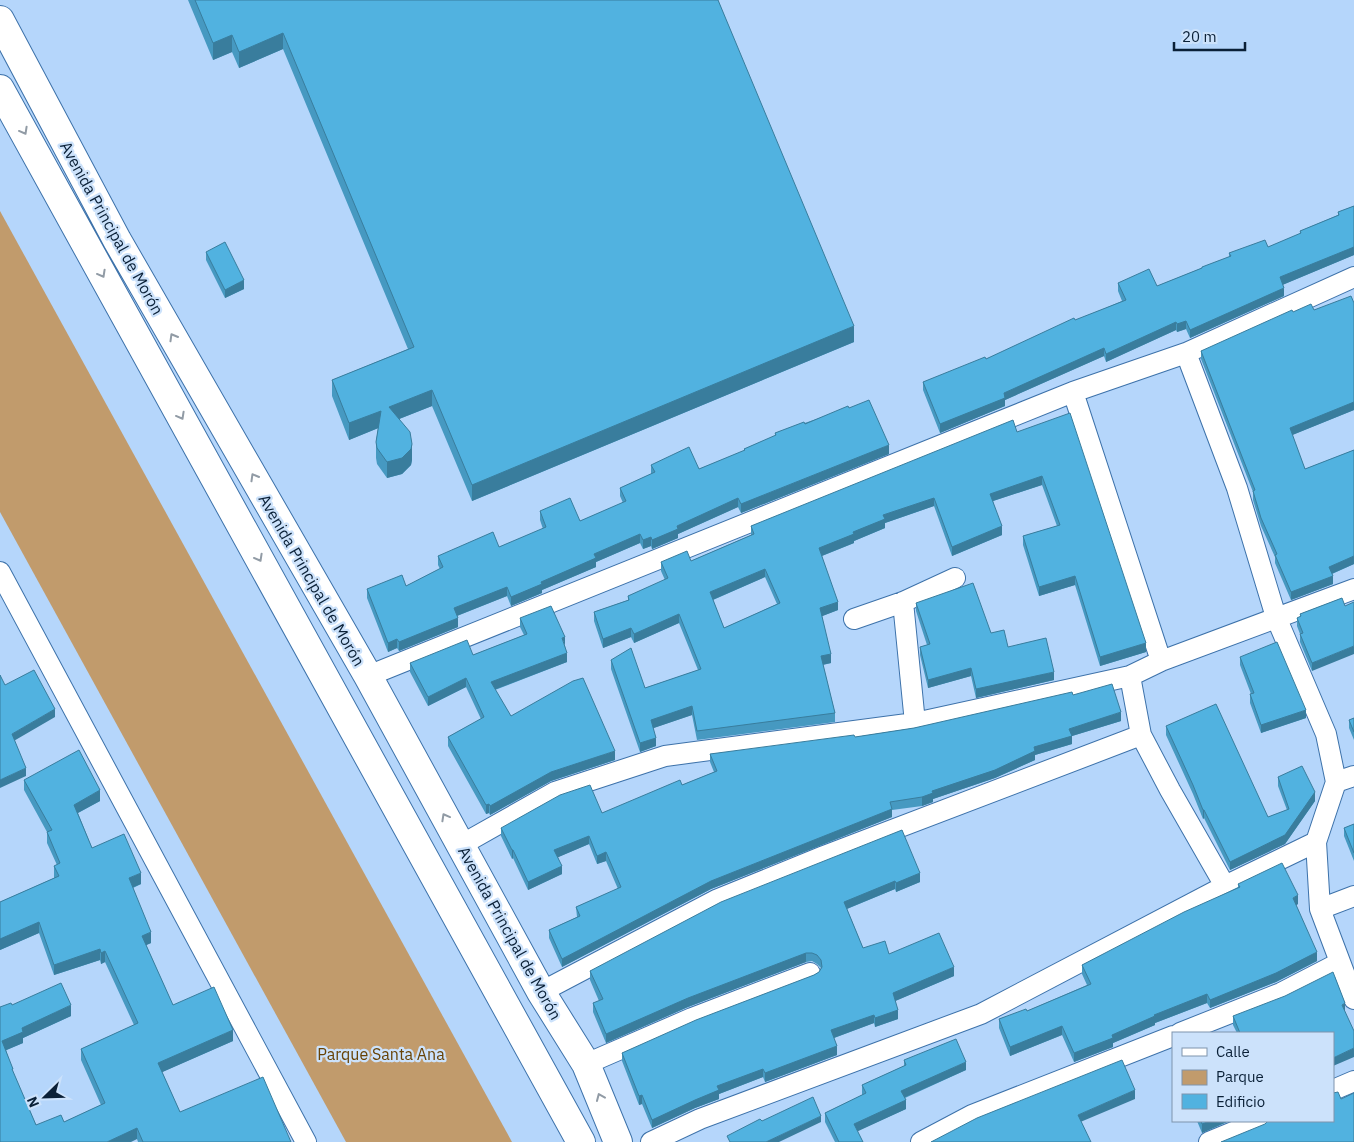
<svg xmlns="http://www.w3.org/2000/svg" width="1354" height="1142" font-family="'IBM Plex Sans',sans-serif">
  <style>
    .green { fill: #c19b6c }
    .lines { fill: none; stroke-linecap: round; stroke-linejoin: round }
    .minor-casing { stroke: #3d72aa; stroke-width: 22 }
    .primary-casing { stroke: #3d72aa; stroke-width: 30 }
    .minor { stroke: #fff; stroke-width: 20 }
    .primary { stroke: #fff; stroke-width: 28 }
    .wall { fill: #4699c1; fill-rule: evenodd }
    .shaded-wall { fill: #397d9d }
    .building { fill: #51b2e0; stroke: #397d9d; fill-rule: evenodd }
    .oneway { stroke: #919ba5 }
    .labels { text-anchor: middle; stroke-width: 4.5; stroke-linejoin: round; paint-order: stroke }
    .street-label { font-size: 16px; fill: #0a2037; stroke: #cce2fb }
    .park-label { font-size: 16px; fill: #674205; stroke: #cce2fb }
  </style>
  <rect width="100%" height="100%" fill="#b5d6fb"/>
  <!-- green -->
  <path class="green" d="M0 211 512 1142H346L0 512Z"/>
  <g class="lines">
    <defs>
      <path id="minor" d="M1186 353 1237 488 1276 617 1326 734 1336 782 1316 842 1320 909 1354 999
        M1073 392 1161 661
        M0 572 306 1142
        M903 602 915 723
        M854 619 903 602 955 578
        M368 676 1073 392 1186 353 1354 277
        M1130 676 1141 735 1170 790 1225 886
        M1336 782 1354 776
        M461 845 555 792 665 756 915 723 1130 676 1161 661 1354 589
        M1320 909 1354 896
        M541 992 716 900 824 856 1141 735
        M1180 1033 1281 993 1339 963
        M586 1064 692 1018 810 973
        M1333 1090 1354 1081
        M651 1142 700 1119 981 1014 1225 886 1316 842
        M921 1142 972 1115 1173 1036
        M1209 1142 1260 1121"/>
      <path id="primary" d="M0 20 117 240 368 676 541 992 586 1064 618 1142
        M0 89 581 1142"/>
    </defs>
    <!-- minor casing -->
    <use href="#minor" class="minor-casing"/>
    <!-- primary casing -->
    <use href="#primary" class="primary-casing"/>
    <!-- minor -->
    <use href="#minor" class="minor"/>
    <!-- primary -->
    <use href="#primary" class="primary"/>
  </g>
  <!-- wall -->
  <path class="wall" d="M188 0H718L854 342 472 501 432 406 399 419 412 460 411 465 402 474 387 478 377 464 376 458V442L378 428 349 440 332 396V380L408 349 283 49 239 68 232 52 213 60Z
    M1354 206V255L1282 285 1284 296 1190 338 1186 329 1177 332 1176 330 1106 362 1104 356 1005 400V406L940 433 923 390V382L986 359 1122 301 1118 291V283L1157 286 1229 257V253L1268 247 1300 234V231L1338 215V212Z
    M206 252 244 289 225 298 206 260Z
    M1354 303V410L1292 435 1305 469 1354 450V564L1332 574 1333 584 1291 600 1275 563V557L1261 526 1253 500V492L1201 359V351L1314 310Z
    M849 408 889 454 741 513 738 507 678 534V538L652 549 651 546 643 549 640 543 596 562V567L542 590V593L511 606 507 596 457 616 458 627 399 651 397 648 388 652 367 598V589L406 586 440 569 438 565V556L499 547 543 529 540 520V511L580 521 623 503 620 496V488L651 474V465L699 469 744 451V449L775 436V433Z
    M1017 432 1146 652 1100 666 1075 585 1039 596 1023 545V536L1057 526 1042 485 993 501 1002 535 952 556 934 506 885 523V528L854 541V543L822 556 838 610 822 616 831 663 823 665 835 713V722L697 740 692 715 653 728 656 746 640 752 611 669V660L645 688 698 670 679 623 634 643 631 637 603 648 594 621V612L628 600V596L665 580 661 571V562L691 561 751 535V526ZM765 577 777 604 724 628 713 600Z
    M1342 598 1312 671 1300 642V634L1297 626V618L1300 617V614Z
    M916 603 991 633 1008 647 1054 680 976 698 971 676 928 688 920 655V647L927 645 916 611Z
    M520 618 565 646 567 662 495 690 511 716 615 760 551 781 490 815 489 813 486 814 448 746V737L481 719 466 687 428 706 410 672V663L473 655 524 635 520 627Z
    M1240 657 1306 718 1261 733 1250 703V694H1251L1240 665Z
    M1073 695 1121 721 1072 736V744L1035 755V760L995 778 933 799V802L922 806 892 810V817L711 889 562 967 549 938V930L577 917 576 907 618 889 606 861 597 864 589 844 558 857 562 874 528 890 513 858 512 859 501 836V828L602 813 682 785 714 772 710 762V754L855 737 914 728Z
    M1354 718V740L1349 728V720Z
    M1166 726 1268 817 1287 810 1278 786V777L1315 801 1285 844 1230 870 1204 818 1203 819 1193 794 1166 735Z
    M24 780 100 801 78 813 92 848 141 884 133 888 151 943 146 945 173 1005 233 1041 162 1072 180 1112 291 1142H138L137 1139 0 1142V1007L12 1005 71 1016 23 1038V1043L6 1050 13 1073 36 1125 64 1122 101 1105 81 1060V1049L134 1025 105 962 101 964 100 960 54 975 39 933 0 950V902L54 878V866L57 865 47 843V832L24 790Z
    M1354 824V861L1344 836V828Z
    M902 830 920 882 896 892 895 889 847 909 863 948 889 954 954 976 895 1001 898 1019 875 1027 874 1023 834 1038 837 1055 765 1082 763 1077 719 1094V1099L695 1108 652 1128 642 1104 639 1105 622 1061V1053L814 975 819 972 821 968 817 964 812 961 806 962 688 1007 606 1043 593 1012V1003L599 1001 590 980V971Z
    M1238 884 1298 904 1296 905 1317 961 1276 982 1210 1008 1207 1003 1155 1023V1025L1113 1043V1047L1074 1062 1062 1035 1010 1056 999 1028V1019L1027 1011 1087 985 1082 974V965L1238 887Z
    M1233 1016 1333 1033H1237L1233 1025Z
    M904 1060 966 1070 905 1098 906 1109 857 1131 863 1142H835L825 1122V1113L862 1095V1085L904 1066Z
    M1197 1121H1227V1122L1202 1133Z"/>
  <!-- shaded-wall -->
  <path class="shaded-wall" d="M283 33V49L239 68V52Z
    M232 35V52L213 60V43Z
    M1354 247V255L1280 286V277Z
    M244 280V289L225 298V290Z
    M1284 288V296L1190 338V330Z
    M1186 321V329L1177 332V324Z
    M1176 322V330L1106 362V354Z
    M854 326V342L472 501V485Z
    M1104 348V356L1005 400V406L940 433V424L1004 393Z
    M432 390V406L389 423V407Z
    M1354 402V410L1290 436V428Z
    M381 411V427L349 440V423Z
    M412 444V460L411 465 402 474 387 478V462Z
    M889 445V454L741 513V504Z
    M1042 476V485L990 502V494Z
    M738 498V507L678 534V538L652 549V540L677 526Z
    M934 498V506L885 523V528L854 541V543L819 557V548L853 532 883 515Z
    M1002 526V535L952 556V547Z
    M640 534V543L596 562V567L542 590V593L511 606V597L594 554Z
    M651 537V546L643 549V540Z
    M1354 556V564L1329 575V567Z
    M765 569V577L710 601V592Z
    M1075 576V585L1039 596V587Z
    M1333 576V584L1291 600V592Z
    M507 587V596L454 617V608Z
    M838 602V610L820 617V608Z
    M679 614V623L634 643V634Z
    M458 618V627L399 651V642Z
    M631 628V637L603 648V639Z
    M565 637V646L562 638Z
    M397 639V648L388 652V643Z
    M1146 643V652L1100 666V657Z
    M1354 646V654L1312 671V663Z
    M567 653V662L491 691V682Z
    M831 654V663L821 665V656Z
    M971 668V676L928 688V680Z
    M1054 672V680L976 698V689Z
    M466 678V687L428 706V697Z
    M692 706V715L651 729V720Z
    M55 709V717L12 742V734Z
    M1306 710V718L1261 733V725Z
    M1121 712V721L1072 736V744L1035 755V760L995 778 933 799V802L922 806V797L932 791 1034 747 1069 729Z
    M656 738V746L640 752V743Z
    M615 751V760L551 781 490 815V806L551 772Z
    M26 768V776L0 788V780Z
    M100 790V801L74 815V805Z
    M1315 792V801L1285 844 1230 870V862Z
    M489 804V813L486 814V805Z
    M892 809V817L711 889 562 967V959L711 881Z
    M1203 810H1204V818L1203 819Z
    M589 836V844L554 859V850Z
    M512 850H513V858L512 859Z
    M606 852V861L597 864V856Z
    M562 866V874L528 890V882Z
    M141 873V884L129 889V878Z
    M920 873V882L896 892V883Z
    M895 881V889L844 910V902Z
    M1298 895V904L1293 907V898Z
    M39 922V933L0 950V939Z
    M151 932V943L142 947V936Z
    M100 949V960L54 975V965Z
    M105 951V962L101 964V953Z
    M1317 952V961L1276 982 1210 1008V1000Z
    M806 953V962L688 1007 606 1043V1034L688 998Z
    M954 967V976L893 1002V993Z
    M1207 994V1003L1155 1023V1025L1113 1043V1047L1074 1062V1053L1154 1015Z
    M1345 1003V1012L1342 1005Z
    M71 1005V1016L23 1038V1043L2 1052V1041L22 1028Z
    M898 1010V1019L875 1027V1018Z
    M874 1015V1023L831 1039V1030Z
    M1062 1026V1035L1010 1056V1047Z
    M233 1030V1041L158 1074V1063Z
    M837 1046V1055L765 1082V1073Z
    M1354 1048V1057L1333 1066V1058Z
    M966 1062V1070L901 1099V1091Z
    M763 1069V1077L719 1094V1099L695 1108 652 1128V1120L717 1086Z
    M1135 1090V1099L1078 1123V1115Z
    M642 1095V1104L639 1105V1096Z
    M906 1100V1109L854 1133V1124Z
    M821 1116V1122L779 1142H766Z
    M1210 1121H1227V1122L1202 1133V1124Z
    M137 1128V1139L131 1142H107Z"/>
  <!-- building -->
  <path class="building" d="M195 0H718L854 326 472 485 432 390 389 407 410 432 412 444 411 449 402 458 387 462 377 448 376 442 381 411 349 423 332 380 414 347 283 33 239 52 232 35 213 43Z
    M1354 206V247L1280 277 1284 288 1190 330 1186 321 1177 324 1176 322 1106 354 1104 348 1004 393 1005 398 940 424 923 382 985 357 986 359 1074 318 1075 320 1126 300 1118 283 1149 269 1157 286 1202 268V267L1231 256 1229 253 1265 240 1268 247 1301 233 1300 231 1339 215 1338 212Z
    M225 242 244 280 225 290 206 252Z
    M1351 296 1354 303V402L1290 428 1305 469 1354 450V556L1329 567 1333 576 1291 592 1275 555 1277 554 1261 518 1253 491 1255 490 1201 351 1292 310 1293 312 1311 304 1314 310Z
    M869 400 889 445 741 504 738 498 677 526 678 529 652 540 651 537 643 540 640 534 594 554 596 558 541 582 542 584 511 597 507 587 454 608 458 618 399 642 397 639 388 643 367 589 402 575 406 586 443 567 438 556 493 532 499 547 546 527 540 511 570 498 580 521 626 501 620 488 655 472 651 465 689 447 699 469 745 450 744 449 776 435 775 433 804 422 805 424 848 406 849 408Z
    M1070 413 1146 643 1100 657 1075 576 1039 587 1023 536 1060 525 1042 476 990 494 1002 526 952 547 934 498 883 515 885 519 853 532 854 534 819 548 838 602 820 608 831 654 821 656 835 713 697 731 692 706 651 720 656 738 640 743 611 660 631 648 645 688 701 669 679 614 634 634 631 628 603 639 594 612 629 600 628 596 668 578 661 562 687 551 691 561 754 534 751 526 1013 420 1017 432ZM765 569 780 603 724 628 710 592Z
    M973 583 991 633 1004 630 1008 647 1046 638 1054 672 976 689 971 668 928 680 920 647 930 644 916 603Z
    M1342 598 1345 606 1354 602V646L1312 663 1300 634 1303 633 1297 618 1301 616 1300 614Z
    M551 606 565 637 562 638 567 653 491 682 511 716 573 681 583 678 615 751 551 772 490 806 489 804 486 805 448 737 484 717 466 678 428 697 410 663 467 640 473 655 527 634 520 618Z
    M1277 642 1306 710 1261 725 1250 694 1254 693 1240 657Z
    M34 670 55 709 12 734 26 768 0 780V675L5 685Z
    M1112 684 1121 712 1069 729 1072 736 1034 747 1035 751 995 770 932 791 933 793 922 797 890 802 892 809 711 881 562 959 549 930 580 916 576 907 621 887 606 852 597 856 589 836 554 850 562 866 528 882 513 850H512L501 828 560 795 590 785 602 813 680 780 682 785 717 771 710 754 854 735 855 737 914 728 1072 692 1073 695Z
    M1216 704 1268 817 1289 809 1278 777 1302 766 1315 792 1285 835 1230 862 1204 810H1203L1193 785 1166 726Z
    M1354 718V732L1349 720Z
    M79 750 100 790 74 805 92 848 124 834 141 873 129 878 151 932 142 936 173 1005 214 987 233 1030 158 1063 180 1112 263 1077 291 1142H143L137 1128 107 1142H0V1007L11 1003 12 1005 61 983 71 1005 22 1028 23 1032 2 1041 13 1069H12L36 1125 61 1115 64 1122 105 1103 81 1049 138 1023 105 951 101 953 100 949 54 965 39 922 0 939V902L59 876 54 866 60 863 47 832 52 830 24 780Z
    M1354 824V853L1344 828Z
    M902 830 920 873 896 883 895 881 844 902 863 948 885 941 889 954 939 933 954 967 893 993 898 1010 875 1018 874 1015 831 1030 837 1046 765 1073 763 1069 717 1086 719 1090 695 1100 652 1120 642 1095 639 1096 622 1053 696 1020 814 975 819 972 822 967 821 960 817 955 812 953H806L688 998 606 1034 593 1003 603 999 590 971 721 902Z
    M1282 863 1298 895 1293 898 1317 952 1276 973 1210 1000 1207 994 1154 1015 1155 1016 1112 1035 1113 1038 1074 1053 1062 1026 1010 1047 999 1019 1026 1009 1027 1011 1091 984 1082 965 1184 912 1240 887 1238 884Z
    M1333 972 1345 1003 1342 1005 1354 1031V1048L1333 1058V1033H1240L1233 1016 1285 996Z
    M956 1039 966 1062 901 1091 906 1100 854 1124 863 1142H839L825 1113 866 1093 862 1085 906 1065 904 1060Z
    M1122 1060 1135 1090 1078 1115 1091 1142H931L977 1118Z
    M1338 1092 1341 1099 1354 1093V1142H1221L1265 1124 1268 1121H1333V1093Z
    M813 1097 821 1116 766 1142H730L727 1136 760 1119 762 1121Z
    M1201 1121H1210L1202 1124Z"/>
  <!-- one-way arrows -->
  <defs><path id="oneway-chevron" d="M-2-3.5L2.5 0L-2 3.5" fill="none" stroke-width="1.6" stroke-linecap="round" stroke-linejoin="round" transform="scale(1.25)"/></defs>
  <g class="oneway">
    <use href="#oneway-chevron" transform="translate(24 131) rotate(61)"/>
    <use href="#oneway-chevron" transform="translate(102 274) rotate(61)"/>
    <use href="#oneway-chevron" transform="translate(173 337) rotate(-120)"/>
    <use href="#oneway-chevron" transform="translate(181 416) rotate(61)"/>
    <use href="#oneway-chevron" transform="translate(254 477) rotate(-120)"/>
    <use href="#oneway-chevron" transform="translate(259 558) rotate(61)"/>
    <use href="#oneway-chevron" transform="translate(445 817) rotate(-119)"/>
    <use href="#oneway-chevron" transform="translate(600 1097) rotate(-113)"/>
  </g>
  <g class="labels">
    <!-- street labels -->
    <g class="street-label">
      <text transform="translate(112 228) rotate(61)" y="6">Avenida Principal de Morón</text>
      <text transform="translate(312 580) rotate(60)" y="6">Avenida Principal de Morón</text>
      <text transform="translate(510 933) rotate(61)" y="6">Avenida Principal de Morón</text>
    </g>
    <!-- park labels -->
    <g class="park-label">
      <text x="381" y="1060">Parque Santa Ana</text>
    </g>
  </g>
  <!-- legend -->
  <rect x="1172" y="1032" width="162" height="90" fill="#cce2fb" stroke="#7e94ad"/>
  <rect x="1182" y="1048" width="25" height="8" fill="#ffffff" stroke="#7e94ad"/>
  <text x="1216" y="1057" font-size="15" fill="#0a2037">Calle</text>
  <rect x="1182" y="1070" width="25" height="15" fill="#c19b6c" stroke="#7e94ad"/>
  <text x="1216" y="1082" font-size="15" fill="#0a2037">Parque</text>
  <rect x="1182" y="1094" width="25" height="15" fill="#51b2e0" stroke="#7e94ad"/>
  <text x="1216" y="1107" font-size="15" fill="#0a2037">Edificio</text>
  <!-- north arrow -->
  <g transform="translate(45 1097) rotate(247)" stroke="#cce2fb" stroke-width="4" paint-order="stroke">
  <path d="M0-4L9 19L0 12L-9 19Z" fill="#0a2037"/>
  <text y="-8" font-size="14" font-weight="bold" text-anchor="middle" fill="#0a2037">N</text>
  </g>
  <!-- scale -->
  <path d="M1174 42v8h71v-8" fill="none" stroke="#0a2037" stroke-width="2.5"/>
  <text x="1182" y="42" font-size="15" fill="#0a2037" stroke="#cce2fb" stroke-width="4" paint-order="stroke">20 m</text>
</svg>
